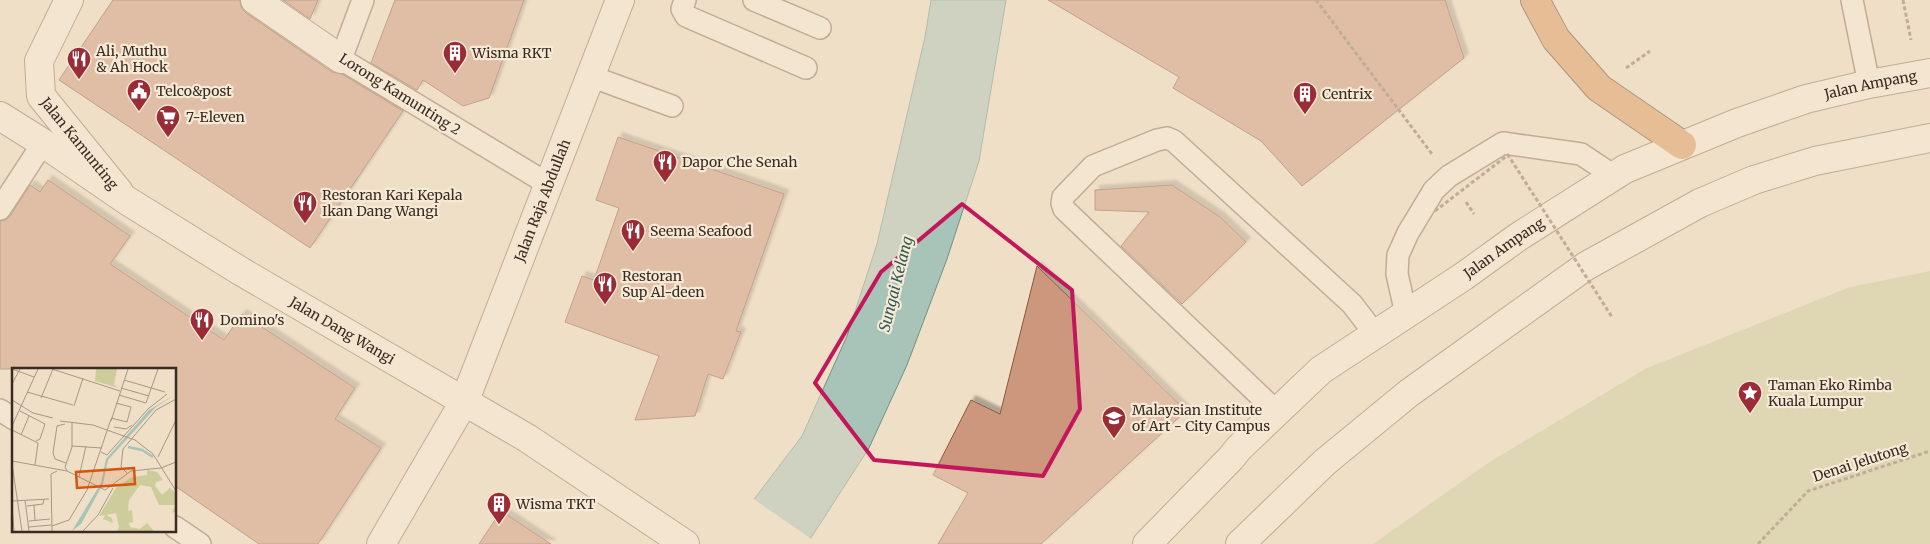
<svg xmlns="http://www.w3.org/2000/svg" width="1930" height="544" font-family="Merriweather,serif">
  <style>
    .green { fill: #cccd9b }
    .water { fill: #a8c3b8; stroke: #6f9185 }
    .pier { fill: #efdfc7 }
    .building { fill: #cd977d; stroke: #8a5842; filter: url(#shadow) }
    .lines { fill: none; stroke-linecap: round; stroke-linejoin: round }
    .service-casing { stroke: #8b715c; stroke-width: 24 }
    .pedestrian-casing { stroke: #8b715c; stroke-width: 30 }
    .minor-casing { stroke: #8b715c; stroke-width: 30 }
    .tertiary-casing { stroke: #8b715c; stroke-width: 30 }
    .motorway-casing { stroke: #593f30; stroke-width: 30 }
    .path { stroke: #8b715c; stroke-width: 3; stroke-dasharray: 4 2.5; stroke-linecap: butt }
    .service { stroke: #f9eddb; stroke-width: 21 }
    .pedestrian { stroke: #f9eddb; stroke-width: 28 }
    .minor { stroke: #f9eddb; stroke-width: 28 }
    .tertiary { stroke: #f9eddb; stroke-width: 28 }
    .motorway { stroke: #dd9659; stroke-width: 28 }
    .path-bridge { stroke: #8b715c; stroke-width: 3; stroke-dasharray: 4 2.5; stroke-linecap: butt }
    .marked { fill: none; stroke: #c2185b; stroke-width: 4; stroke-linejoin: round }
    .labels { text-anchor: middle; stroke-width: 4.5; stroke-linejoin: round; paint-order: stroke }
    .poi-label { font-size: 14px; fill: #3b2a20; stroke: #f6ead7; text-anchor: start }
    .street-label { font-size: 14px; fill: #3b2a20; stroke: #f6ead7 }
    .water-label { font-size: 15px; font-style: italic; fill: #2f5b54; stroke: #f6ead7 }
    .inset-river { fill: none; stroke: #a8c3b8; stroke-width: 2.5 }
    .inset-road { fill: none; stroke: #a79784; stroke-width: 1 }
    .view { fill: #d7540e; fill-opacity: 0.15; stroke: #d7540e; stroke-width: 2.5 }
    .inset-edge { fill: none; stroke: #3b2a20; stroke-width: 2.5 }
  </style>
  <defs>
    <filter id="shadow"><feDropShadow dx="4.5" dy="-4.5" stdDeviation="1" flood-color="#0004"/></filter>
  </defs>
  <rect width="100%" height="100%" fill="#efdfc7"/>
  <!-- green -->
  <path class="green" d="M1930 271V544H1373L1491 461 1647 368 1850 287Z"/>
  <!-- water -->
  <path class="water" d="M931 0H1006L979 161 947 259 907 365 869 448 807 544H720L802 436 847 336 877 244 925 37Z"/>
  <!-- pier -->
  <path class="pier" d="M752 498 813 540 810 544H718Z"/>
  <!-- building -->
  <path class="building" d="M113 0H240L241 7 246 13 332 72 342 74 403 111 310 248 59 80Z
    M283 0H318L310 19Z
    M395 0H524L489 98 463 106 423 80 417 90 371 63Z
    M1048 0H1445L1464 58 1302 186 1261 141 1173 88 1179 77Z
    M618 137 784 194 736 331 741 332 723 379 708 374 695 416 635 420 659 356 565 322 582 276 594 280 619 208 596 200Z
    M48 180 130 236 110 264 224 340 242 314 355 388 335 419 381 448 318 544H259L175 486V369H0V221L6 220 10 216 30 185 40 192Z
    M1172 185 1220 217 1246 242 1182 304 1121 246 1149 212 1095 210V190Z
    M1037 266 1186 411 1041 544H938L968 493 933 475 971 400 1000 414Z
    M501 511 551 544H479Z"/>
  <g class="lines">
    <defs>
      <path id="service" d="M363 0 341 59 548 184
        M685 0 682 9 686 16 806 68
        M754 0 820 28
        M1852 0 1869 84
        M590 76 672 106
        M0 209 43 143
        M1406 314 1397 274 1398 255 1408 233 1434 190 1449 176 1503 143 1581 154 1614 176
        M0 410 14 419
        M1277 412 1064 209 1062 203 1063 197 1093 166 1157 140 1167 138 1174 141 1352 304 1375 334
        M175 527 200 544"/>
      <path id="pedestrian" d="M255 0 341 59"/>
      <g id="minor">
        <path id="s1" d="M69 0 39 61 41 96 119 192"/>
        <path d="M381 544 465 400"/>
      </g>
      <g id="tertiary">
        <path id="s2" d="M0 116 43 143 126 200 242 272 527 438 685 544"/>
        <path id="s3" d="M465 400 620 0"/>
        <path id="s4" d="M1147 544 1231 458 1239 448 1321 370 1464 276 1518 237 1625 169 1737 123 1806 99 1869 84 1930 73"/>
        <path d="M1240 544 1325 462 1409 393 1586 266 1700 203 1754 180 1815 161 1930 138"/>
      </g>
      <path id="motorway" d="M1535 0 1556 39 1599 88 1682 145"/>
    </defs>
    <!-- service casing -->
    <use href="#service" class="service-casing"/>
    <!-- pedestrian casing -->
    <use href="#pedestrian" class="pedestrian-casing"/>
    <!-- minor casing -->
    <use href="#minor" class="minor-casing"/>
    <!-- tertiary casing -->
    <use href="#tertiary" class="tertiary-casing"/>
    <!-- motorway casing -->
    <use href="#motorway" class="motorway-casing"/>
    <!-- path -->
    <path class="path" d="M1316 0 1432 154
      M1903 0 1911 40
      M1626 68 1650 51
      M1466 202 1474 214
      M1758 544 1808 491 1930 451"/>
    <!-- service -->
    <use href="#service" class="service"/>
    <!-- pedestrian -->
    <use href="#pedestrian" class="pedestrian"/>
    <!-- minor -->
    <use href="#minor" class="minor"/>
    <!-- tertiary -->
    <use href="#tertiary" class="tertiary"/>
    <!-- motorway -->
    <use href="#motorway" class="motorway"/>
    <!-- path-bridge -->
    <path class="path-bridge" d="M1435 211 1508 155 1612 317"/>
  </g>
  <!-- marked area -->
  <path d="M0 0H1930V544H0ZM962 204 1072 290 1080 409 1043 476 874 460 815 383 881 272Z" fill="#efdfc7" fill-opacity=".55" fill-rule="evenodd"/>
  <path class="marked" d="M962 204 1072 290 1080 409 1043 476 874 460 815 383 881 272Z"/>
  <!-- icons -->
  <defs>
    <symbol id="building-pin" viewBox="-11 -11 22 30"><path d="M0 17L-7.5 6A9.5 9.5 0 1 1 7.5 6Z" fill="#9a2c37" stroke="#f6ead7"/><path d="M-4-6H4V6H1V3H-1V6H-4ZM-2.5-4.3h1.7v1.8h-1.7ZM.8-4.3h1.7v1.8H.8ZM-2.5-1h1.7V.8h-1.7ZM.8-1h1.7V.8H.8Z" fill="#fff"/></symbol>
    <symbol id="restaurant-pin" viewBox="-11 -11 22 30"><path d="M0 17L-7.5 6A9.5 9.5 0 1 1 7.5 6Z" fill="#9a2c37" stroke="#f6ead7"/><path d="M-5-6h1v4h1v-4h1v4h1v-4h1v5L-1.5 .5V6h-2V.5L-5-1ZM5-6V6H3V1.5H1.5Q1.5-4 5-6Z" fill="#fff"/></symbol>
    <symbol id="civic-pin" viewBox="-11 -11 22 30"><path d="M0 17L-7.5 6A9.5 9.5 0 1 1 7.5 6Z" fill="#9a2c37" stroke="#f6ead7"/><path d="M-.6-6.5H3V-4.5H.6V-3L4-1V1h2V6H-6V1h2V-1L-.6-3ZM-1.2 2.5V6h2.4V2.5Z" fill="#fff"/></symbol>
    <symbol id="supermarket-pin" viewBox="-11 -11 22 30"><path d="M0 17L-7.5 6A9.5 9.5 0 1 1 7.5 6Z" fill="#9a2c37" stroke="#f6ead7"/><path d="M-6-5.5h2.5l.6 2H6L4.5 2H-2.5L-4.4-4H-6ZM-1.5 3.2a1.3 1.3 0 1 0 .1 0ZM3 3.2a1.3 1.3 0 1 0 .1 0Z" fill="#fff"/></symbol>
    <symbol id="sight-pin" viewBox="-11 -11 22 30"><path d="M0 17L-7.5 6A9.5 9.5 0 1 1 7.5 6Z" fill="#9a2c37" stroke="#f6ead7"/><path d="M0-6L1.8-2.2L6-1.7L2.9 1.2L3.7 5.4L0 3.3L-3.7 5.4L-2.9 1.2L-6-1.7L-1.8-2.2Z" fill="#fff"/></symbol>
    <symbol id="school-pin" viewBox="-11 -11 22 30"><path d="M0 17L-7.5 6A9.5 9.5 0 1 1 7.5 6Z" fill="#9a2c37" stroke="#f6ead7"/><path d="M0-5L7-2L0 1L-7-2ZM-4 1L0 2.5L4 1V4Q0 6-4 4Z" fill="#fff"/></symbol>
  </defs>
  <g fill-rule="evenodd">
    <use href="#building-pin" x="441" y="39" width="28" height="38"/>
    <use href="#restaurant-pin" x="65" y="45" width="28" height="38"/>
    <use href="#civic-pin" x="125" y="77" width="28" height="38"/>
    <use href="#building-pin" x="1291" y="80" width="28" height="38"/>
    <use href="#supermarket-pin" x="154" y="103" width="28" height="38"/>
    <use href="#restaurant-pin" x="651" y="148" width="28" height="38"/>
    <use href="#restaurant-pin" x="291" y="189" width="28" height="38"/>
    <use href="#restaurant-pin" x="619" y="217" width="28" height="38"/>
    <use href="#restaurant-pin" x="591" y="270" width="28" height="38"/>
    <use href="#restaurant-pin" x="188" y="306" width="28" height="38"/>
    <use href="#sight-pin" x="1736" y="379" width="28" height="38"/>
    <use href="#school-pin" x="1100" y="404" width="28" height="38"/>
    <use href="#building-pin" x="485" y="490" width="28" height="38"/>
  </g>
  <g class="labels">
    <!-- poi labels -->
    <g class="poi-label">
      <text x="96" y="56">Ali, Muthu<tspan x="96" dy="16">&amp; Ah Hock</tspan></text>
      <text x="472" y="58">Wisma RKT</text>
      <text x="156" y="96">Telco&amp;post</text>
      <text x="1322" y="99">Centrix</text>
      <text x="186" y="122">7-Eleven</text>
      <text x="682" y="167">Dapor Che Senah</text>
      <text x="322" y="200">Restoran Kari Kepala<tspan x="322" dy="16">Ikan Dang Wangi</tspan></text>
      <text x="650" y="236">Seema Seafood</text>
      <text x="622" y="281">Restoran<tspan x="622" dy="16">Sup Al-deen</tspan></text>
      <text x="220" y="325">Domino's</text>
      <text x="1768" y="390">Taman Eko Rimba<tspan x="1768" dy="16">Kuala Lumpur</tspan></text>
      <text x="1132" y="415">Malaysian Institute<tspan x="1132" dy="16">of Art - City Campus</tspan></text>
      <text x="516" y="509">Wisma TKT</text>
    </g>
    <!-- street labels -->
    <g class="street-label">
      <text dy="5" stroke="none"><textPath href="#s4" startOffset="871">Jalan Ampang</textPath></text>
      <text transform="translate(400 94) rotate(32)" y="5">Lorong Kamunting 2</text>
      <text dy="5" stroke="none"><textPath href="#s1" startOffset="164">Jalan Kamunting</textPath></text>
      <text dy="5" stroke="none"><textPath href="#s3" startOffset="214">Jalan Raja Abdullah</textPath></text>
      <text dy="5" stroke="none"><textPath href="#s4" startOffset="466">Jalan Ampang</textPath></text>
      <text dy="5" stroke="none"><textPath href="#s2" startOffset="404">Jalan Dang Wangi</textPath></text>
      <text transform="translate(1860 462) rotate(-18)" y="5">Denai Jelutong</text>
    </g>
    <!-- water labels -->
    <g class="water-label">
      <text transform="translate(896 284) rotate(-76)" y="5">Sungai Kelang</text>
    </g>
  </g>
  <!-- overview -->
  <g transform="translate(12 368)">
    <rect width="164" height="164" fill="#efdfc7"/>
    <path d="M84 1H105L102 17 107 20 83 13ZM135 102 145 104 151 112 144 114 143 118 150 127 158 120 164 125V143L160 145 163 137H147L139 119 128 117 117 132 116 143 120 142 121 154 117 155 118 159 128 161 135 155 142 163H105L107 159 104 145 94 147 100 150 101 155 91 151 93 147 87 148 104 120 120 109 135 107Z" fill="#cccd9b"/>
    <path d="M164 26 144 39 96 92 91 116 69 156 60 163 89 115 94 91 137 42Z" fill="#a8c3b8"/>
    <path class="inset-river" d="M116 79 130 82 141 89"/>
    <path class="inset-road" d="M0 1 22 9M40 1 108 23M112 12 153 24M0 16 8 1M109 20 137 28M15 24 61 37M107 27 134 35 146 1M29 30 41 1M0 32 21 45 41 50M62 38 71 10M8 43 33 56 28 71 24 73M99 50 115 54 119 39 104 35M48 53 81 57 123 72 141 86 164 123M99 53 116 1M53 56 45 58 41 85 43 91 54 95M0 58 26 1M102 59 114 61 120 57M0 62 26 75 23 97M9 67 17 48M60 78 90 80M89 84 95 87 136 41 155 26M146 89 164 52M0 93 55 103 93 122 119 103 149 100M0 96 10 163M149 100 164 94M55 103 53 99 60 79V54M115 105 109 99 111 81 144 42 164 31M67 109 74 78M13 132 17 163M0 133 37 131M22 137 23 152M15 138 31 136 32 131M0 139 2 163M17 153 38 151M40 158 57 152 75 122 99 51M17 159 39 157M40 163 39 106 45 103M71 163 86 147 101 120"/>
    <path class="view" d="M122 100 123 116 65 120 64 104Z"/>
    <rect width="164" height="164" class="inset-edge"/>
  </g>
</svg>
